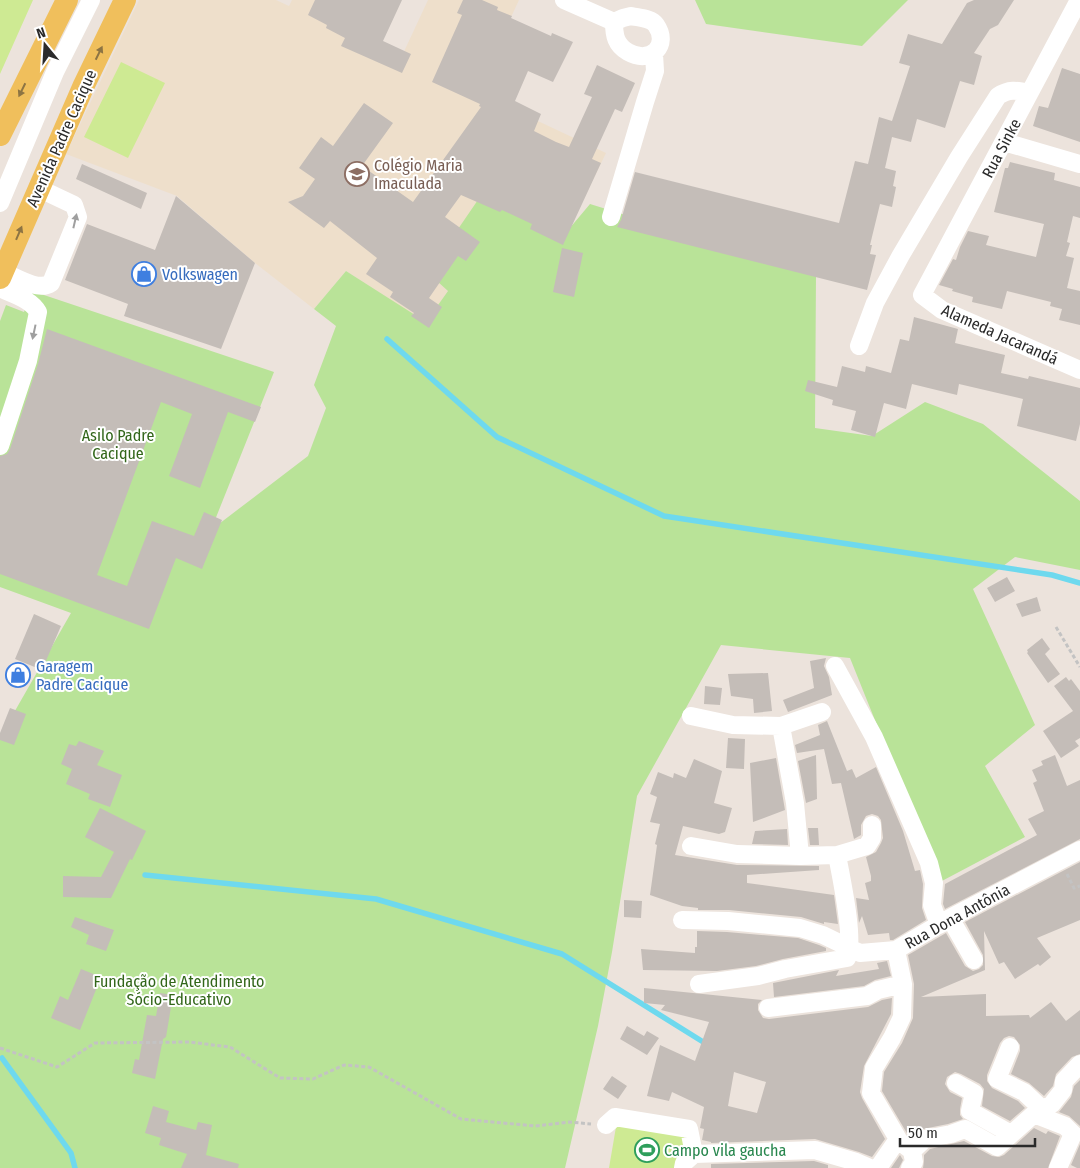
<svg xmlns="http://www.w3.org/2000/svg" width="1080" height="1168" font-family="'Fira Sans Condensed',sans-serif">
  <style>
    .education { fill: #eedfcb }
    .green { fill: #b9e398 }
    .pitch { fill: #ceea93 }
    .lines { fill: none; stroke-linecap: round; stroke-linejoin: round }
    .stream { stroke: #6ed9ee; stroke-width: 5.5 }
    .building { fill: #c4bdb8; fill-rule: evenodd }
    .path { stroke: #c3c3c3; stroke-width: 3; stroke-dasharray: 4 2.5; stroke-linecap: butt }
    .minor { stroke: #fff; stroke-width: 18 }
    .major { stroke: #f0bf5c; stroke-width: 22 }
    .oneway { fill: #8d7443 }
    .oneway2 { fill: #9f9f9f }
    .labels { text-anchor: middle; stroke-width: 4; stroke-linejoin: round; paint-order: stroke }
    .street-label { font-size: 16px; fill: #2a2a2a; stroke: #fff }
    .education-label { font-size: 16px; fill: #785e54; stroke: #fff; text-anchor: start }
    .shop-label { font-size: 16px; fill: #366cbe; stroke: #fff; text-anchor: start }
    .park-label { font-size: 16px; fill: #32661a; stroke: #fff }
    .leisure-label { font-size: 16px; fill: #27864d; stroke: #fff; text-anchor: start }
  </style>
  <rect width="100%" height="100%" fill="#ece3dc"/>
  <!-- education -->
  <path class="education" d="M139 0H276L289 6 292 0H327L401 58 428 0H519L476 92 606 153 569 229 428 273 448 291 426 323 346 271 314 309 255 263 177 196 66 154Z"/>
  <!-- green -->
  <path class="green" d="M695 0H908L862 46 706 24Z
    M482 194 569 229 590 204 816 274 815 428 872 436 925 402 983 424 1080 501V570L1015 557 973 589 1035 725 985 766 1025 837 940 882 850 658 721 645 637 796 612 952 598 1026 565 1168H0V737L71 613 0 587V321L6 305 24 312 32 291 274 372 211 530 308 456 326 408 314 385 336 326 314 309 346 271 426 322 448 291 428 273Z"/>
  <!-- pitch -->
  <path class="pitch" d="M0 0H33L0 74Z
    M121 62 165 83 128 158 84 137Z
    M617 1121 685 1133 679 1168H609Z"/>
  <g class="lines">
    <!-- stream -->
    <path class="stream" d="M387 339 497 437 664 516 1052 575 1080 583
      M145 875 376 899 562 954 708 1045
      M2 1058 71 1153 75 1168"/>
  </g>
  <!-- building -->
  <path class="building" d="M315 0H402L383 41 411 54 402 73 341 46 345 38 326 28 327 25 308 15Z
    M463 0H482L498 7 497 10 512 16 511 18 551 36 552 33 573 42 553 82 528 71 515 101 541 114 534 131 556 142 569 147 592 97 584 94 597 65 635 83 622 112 615 109 592 159 601 163 563 245 530 229 532 224 502 210 500 212 461 195 445 217 480 242 466 261 458 256 429 298 442 307 429 328 411 316 414 313 390 297 393 292 366 274 377 258 330 221 324 228 288 202 303 196 315 179 299 168 321 137 333 146 364 103 393 123 362 166 413 202 481 107 479 106 480 104 432 82 462 15 457 13Z
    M974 0H1014L998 25 990 29 974 53 982 56 974 85 960 81 945 128 917 119 911 142 892 137 885 168 896 171 893 186 896 187 892 207 880 204 870 245H872L870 254 876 255 867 290 617 227 621 220 635 172 839 223 855 161 868 164 879 117 892 121 910 66 899 63 908 34 942 44 967 3Z
    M1062 68 1080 74V142L1033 126 1039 106 1048 108Z
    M1010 162 1055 173 1054 180 1080 187V218L1073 216 1067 242 1070 243 1066 256 1074 258 1067 288 1080 291V325L1059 320 1062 309 1050 306 1051 302 1007 291 1002 309 972 302 973 297 952 291 953 289 939 285 953 259 956 260 960 247 968 231 989 236 986 245 1036 257 1044 224 994 212 1005 168H1008Z
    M82 164 147 193 141 209 76 179Z
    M176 196 255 263 221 349 124 316 128 304 65 280 87 224 155 250Z
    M562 248 583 253 574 297 553 292Z
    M914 317 958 329 955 343 1005 355 1001 373 1028 379 1029 376 1080 388V424L1076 441 1017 426 1023 399 959 384 957 395 912 384 906 409 884 403 875 437 851 430 856 411 832 405 833 400 805 391 808 380 837 387 842 366 865 372 866 366 891 373 900 339 909 341Z
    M47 329 261 407 255 422 228 412 200 488 169 476 192 414 161 402 97 575 127 586 152 521 194 536 204 512 222 520 202 569 176 558 149 629 0 574V456L7 454 10 449 38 364Z
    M1007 577 1015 591 995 602 987 588Z
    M1037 597 1041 611 1022 617 1016 604Z
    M34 614 61 626 42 670 15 659Z
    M1042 638 1050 649 1045 654 1060 674 1048 683 1027 653 1028 652 1027 650Z
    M826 658 824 666 829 677 832 695 788 712 783 700 814 688 810 661Z
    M768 673 772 711 754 713 753 699 731 696 728 674Z
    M1066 677 1069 681 1071 679 1080 691V738L1075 741 1079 746 1061 758 1043 731 1073 711 1054 686Z
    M705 686 722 688 720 705 704 704Z
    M10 708 26 714 14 745 0 740V733Z
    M827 721 847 771 852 769 856 778 876 767 903 831 915 871 920 870 923 884 922 908 926 920 893 940H890L889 933 868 935 862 916 859 923 856 898 869 900 865 883 871 881V876L866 857 876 852 881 843 883 838 881 820 878 816 872 814 866 816 861 825V835L854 839 841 783 832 784 824 749 797 753 795 745 820 735 818 725Z
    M728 738 745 739 744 769 726 768Z
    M79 741 104 751 97 765 122 775 110 807 88 799 90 794 66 784 72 769 61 764 69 744 76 746Z
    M816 755 817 799 806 803 798 761Z
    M1055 755 1067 786 1080 780V839L945 909 943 904 945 884 1037 835 1028 819 1044 811 1033 783 1037 781 1032 770 1043 765 1041 761Z
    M776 758 785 810 753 822 750 763Z
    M694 759 722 771 714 803 732 808 725 832 719 834 683 826 675 855 737 865 819 866V870L747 875V883L834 895 838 924 824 922V924L801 917 729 910H698V908L682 906 650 895 657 845 655 844 660 824 650 822 657 797 650 794 658 772 673 778 674 773 686 778Z
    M100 808 146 831 132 860 130 859 111 898 63 897V876L101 877 114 852 85 837Z
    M808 828H818L819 845H810Z
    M787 829 788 845 752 844 755 831Z
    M1080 862V920L1037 938 1051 957 1040 966 1038 964 1015 979 1004 962 999 964 984 931 985 970 921 997 986 994V1016L1029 1015 1030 1018 1051 1002 1066 1021 1080 1010V1054L1072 1057 1056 1074 1053 1086 1044 1096 1029 1083 1011 1074 1020 1051V1045L1014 1037 1009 1036 1004 1038 1000 1043 987 1075V1081L992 1088 1018 1101 1025 1108 1010 1121 982 1106 984 1089 980 1084 961 1074 955 1072 947 1077 945 1084 950 1092 962 1098 960 1109V1115L963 1119 948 1124 923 1129 911 1137 908 1135 882 1091 884 1072 902 1043 913 1018 914 984 908 955 946 933 965 966 973 971 979 969 983 965V955L965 922Z
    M624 900 642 901 641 918 624 917Z
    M75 917 114 930 106 951 86 944 89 935 71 927Z
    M697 931 727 932 798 938 819 945 826 948V951L783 959 756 966 717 971 643 970 641 949 695 953V947H697Z
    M887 961 891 976 875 980 864 986 774 997 773 983 839 970 836 976 879 969 877 963Z
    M81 969 101 977 80 1030 51 1018 60 996 68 1000Z
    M644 988 762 1000 758 1004V1010L763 1018 769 1019 868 1007 882 1000 892 998 891 1014 864 1066 860 1092 862 1098 885 1139 872 1157 859 1152 815 1139 711 1143V1142L702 1140 704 1129 700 1128 704 1107 672 1092 669 1101 647 1096 660 1045 695 1061 709 1022 661 1010 665 1005 644 1003ZM734 1072 766 1082 757 1113 728 1106Z
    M160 993 173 995 166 1037 163 1039 155 1079 132 1073 135 1059 139 1060 147 1015 156 1016Z
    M627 1026 644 1036 647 1031 659 1038 647 1055 620 1039Z
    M612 1076 627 1086 618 1099 603 1089Z
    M1080 1080V1126L1069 1116 1059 1112 1071 1097 1074 1086Z
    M153 1106 169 1111 166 1122 196 1130 198 1122 212 1125 206 1155 239 1164 238 1168H181L187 1154 159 1145 161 1138 145 1133Z
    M1034 1128 1046 1134 1048 1131 1060 1136 1048 1168H923L924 1161V1155L930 1149 964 1141 992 1156 999 1157 1004 1155Z
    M1080 1144V1168H1077L1071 1165Z
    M900 1155 903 1160 899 1168H891Z
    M814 1161 828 1165V1168H711V1164Z"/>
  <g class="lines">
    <!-- path -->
    <path class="path" d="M1056 627 1080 667
      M1067 874 1074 888 1080 886
      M0 1048 57 1067 95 1043 189 1042 230 1047 280 1078 313 1079 344 1065 369 1067 461 1119 535 1126 570 1122 591 1124"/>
    <!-- minor -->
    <path class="minor" d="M564 0 614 22
      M1079 0 922 295 942 310 1080 370
      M631 16C639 18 651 18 656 25 670 45 651 65 628 52 616 45 614 36 614 22L623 18Z
      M1004 142 1080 164
      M0 203 55 72 91 0
      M611 217 645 102 655 71 654 54
      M3 272C16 277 38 292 51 283L78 217 74 205 38 188
      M0 288C12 294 31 299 38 312L28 361 0 446
      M859 346 875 303 901 255 959 157 998 96C1009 89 1016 90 1029 93
      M835 666 874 737 929 863 934 883 932 905 939 925
      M691 716 733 725 781 726 822 712
      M781 726 795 803 800 856
      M691 846 737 854 800 856 837 855C841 877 855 940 847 958L785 969 758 976 699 984
      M837 855 867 846 872 838V825
      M950 918 974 960
      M682 920 728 921 800 928 823 935 860 953 896 950 950 918 1080 850
      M768 1008 867 996 878 990 903 984
      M1010 1047 997 1079 1024 1092 1042 1109
      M956 1083 974 1093 970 1111 1011 1134
      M1034 1114 1065 1126 1073 1134 1058 1168
      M606 1125 615 1117 689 1129 694 1154
      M903 1144 912 1151 914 1162 910 1168
      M912 1151 925 1139 951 1134 965 1129 997 1147 1034 1114 1052 1104 1063 1090 1064 1081 1080 1064
      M683 1168 684 1163 694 1154 815 1150 856 1162 870 1168
      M878 1168 898 1139 871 1093 874 1068 892 1038 902 1017 903 984 896 950"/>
    <!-- major -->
    <path class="major" d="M0 135 67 0
      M0 278 84 85 125 0"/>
  </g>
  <!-- one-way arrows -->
  <defs><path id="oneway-solid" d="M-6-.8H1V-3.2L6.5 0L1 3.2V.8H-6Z" transform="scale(1.25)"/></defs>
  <g class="oneway">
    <use href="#oneway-solid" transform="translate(99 53) rotate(-64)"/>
    <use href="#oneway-solid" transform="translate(22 90) rotate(116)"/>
    <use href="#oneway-solid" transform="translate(19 233) rotate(-67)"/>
  </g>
  <g class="oneway2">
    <use href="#oneway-solid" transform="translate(75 221) rotate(-77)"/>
    <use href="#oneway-solid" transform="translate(34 332) rotate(102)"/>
  </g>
  <!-- icons -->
  <defs>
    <symbol id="school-ring" viewBox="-11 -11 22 22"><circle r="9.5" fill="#fff" stroke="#8d6e63" stroke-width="1.5"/><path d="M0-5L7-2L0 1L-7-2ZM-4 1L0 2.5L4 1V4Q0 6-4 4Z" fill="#8d6e63"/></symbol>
    <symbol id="shop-ring" viewBox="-11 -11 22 22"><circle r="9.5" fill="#fff" stroke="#3f7fe0" stroke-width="1.5"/><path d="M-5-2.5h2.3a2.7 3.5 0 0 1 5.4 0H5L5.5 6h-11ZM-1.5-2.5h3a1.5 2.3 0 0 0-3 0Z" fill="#3f7fe0"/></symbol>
    <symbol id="stadium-ring" viewBox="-11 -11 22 22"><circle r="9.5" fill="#fff" stroke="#2e9e5b" stroke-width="1.5"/><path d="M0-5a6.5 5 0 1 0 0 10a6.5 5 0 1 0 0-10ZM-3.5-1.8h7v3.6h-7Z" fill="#2e9e5b"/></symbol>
  </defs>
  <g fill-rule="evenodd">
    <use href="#school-ring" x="343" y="160" width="28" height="28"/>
    <use href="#shop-ring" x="130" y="260" width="28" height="28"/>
    <use href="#shop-ring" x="4" y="661" width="28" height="28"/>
    <use href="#stadium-ring" x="633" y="1136" width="28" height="28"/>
  </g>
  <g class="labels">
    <!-- street labels -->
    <g class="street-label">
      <text transform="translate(61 138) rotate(-66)" y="6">Avenida Padre Cacique</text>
      <text transform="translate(1001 148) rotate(-62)" y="6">Rua Sinke</text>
      <text transform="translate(1000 334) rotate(24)" y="6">Alameda Jacarandá</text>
      <text transform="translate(957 916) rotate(-29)" y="6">Rua Dona Antônia</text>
    </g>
    <!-- education labels -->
    <g class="education-label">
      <text x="374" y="171">Colégio Maria<tspan x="374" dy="18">Imaculada</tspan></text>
    </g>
    <!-- shop labels -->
    <g class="shop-label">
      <text x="162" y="280">Volkswagen</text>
      <text x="36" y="672">Garagem<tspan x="36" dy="18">Padre Cacique</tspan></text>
    </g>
    <!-- park labels -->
    <g class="park-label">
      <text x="118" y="441">Asilo Padre<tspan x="118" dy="18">Cacique</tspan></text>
      <text x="179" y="987">Fundação de Atendimento<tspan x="179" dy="18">Sócio-Educativo</tspan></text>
    </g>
    <!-- leisure labels -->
    <g class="leisure-label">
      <text x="664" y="1156">Campo vila gaucha</text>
    </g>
  </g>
  <!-- north arrow -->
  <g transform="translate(45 45) rotate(342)" stroke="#ffffff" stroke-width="4" paint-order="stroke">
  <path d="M0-4L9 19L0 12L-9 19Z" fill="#2a2a2a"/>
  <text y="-8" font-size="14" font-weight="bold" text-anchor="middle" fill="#2a2a2a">N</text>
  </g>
  <!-- scale -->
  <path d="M900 1138v8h135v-8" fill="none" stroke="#2a2a2a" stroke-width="2.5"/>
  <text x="908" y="1138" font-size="15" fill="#2a2a2a" stroke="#ffffff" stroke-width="4" paint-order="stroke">50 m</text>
</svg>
